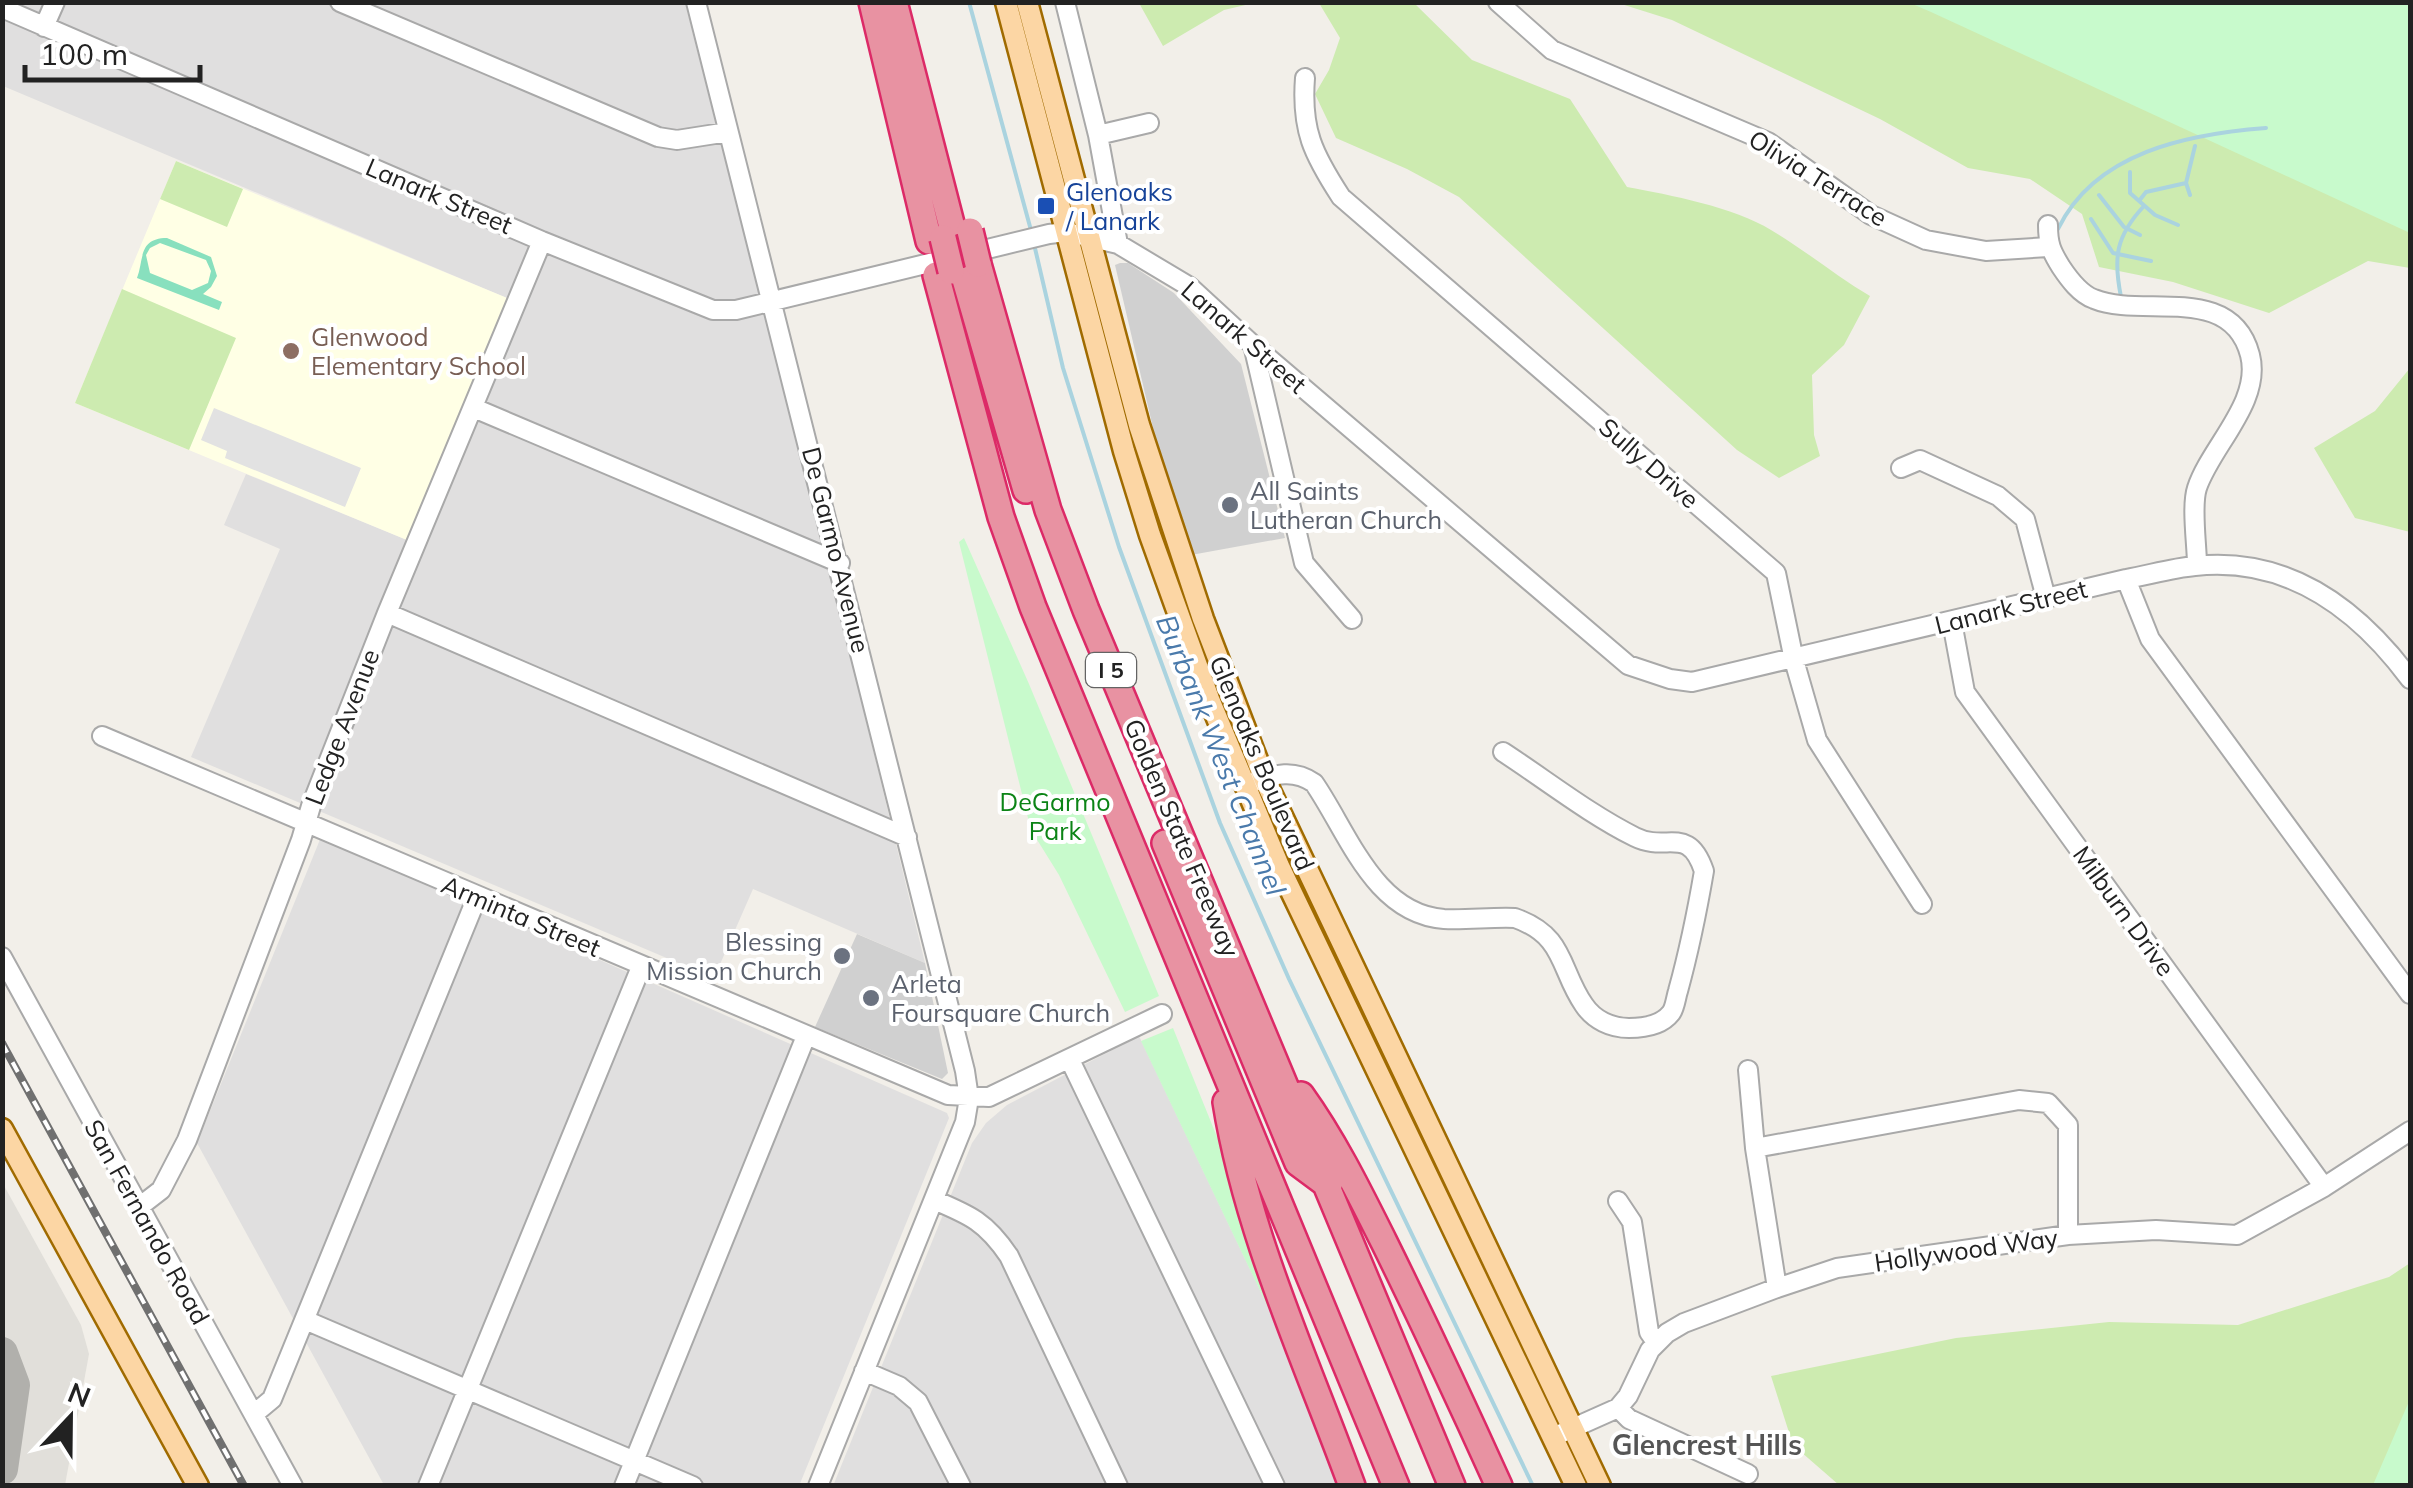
<svg xmlns="http://www.w3.org/2000/svg" width="2413" height="1488" font-family="Mulish,sans-serif">
  <style>
    .residential { fill: #e0dfdf }
    .education { fill: #ffffe5 }
    .religious { fill: #d0d0d0 }
    .airport { fill: #e1dfda }
    .grass { fill: #cdebb0 }
    .park { fill: #c8facc }
    .pitch { fill: #88e0be; fill-rule: evenodd }
    .parking { fill: #e2e2e2 }
    .lines { fill: none; stroke-linecap: round; stroke-linejoin: round }
    .stream { stroke: #aad3df; stroke-width: 4 }
    .taxiway { stroke: #b1b0ac; stroke-width: 32 }
    .minor-casing { stroke: #a9a9a9; stroke-width: 22 }
    .major-casing { stroke: #a06b00; stroke-width: 25 }
    .highway-casing { stroke: #dc2a67; stroke-width: 30 }
    .minor { stroke: #fff; stroke-width: 18 }
    .major { stroke: #fcd6a4; stroke-width: 20 }
    .highway { stroke: #e892a2; stroke-width: 25 }
    .rail-casing { stroke: #707070; stroke-width: 8 }
    .rail { stroke: #fff; stroke-width: 4; stroke-dasharray: 11; stroke-linecap: butt }
    .highway-bridge-casing { stroke: #dc2a67; stroke-width: 30; stroke-linecap: butt }
    .highway-bridge { stroke: #e892a2; stroke-width: 25 }
    .transit-dot { fill: #1a4fb4; stroke: #fff; stroke-width: 4 }
    .education-dot { fill: #8d6e63; stroke: #fff; stroke-width: 4 }
    .worship-dot { fill: #6b7280; stroke: #fff; stroke-width: 4 }
    .labels { text-anchor: middle; stroke-width: 8; stroke-linejoin: round; paint-order: stroke }
    .shield { fill: #fff; stroke: #646464; stroke-width: 2.5 }
    .shield-label { font-size: 22px; font-weight: bold; fill: #222 }
    .street-label { font-size: 25px; fill: #222; stroke: #fff }
    .transit-label { font-size: 25px; fill: #164399; stroke: #fff; text-anchor: start }
    .education-label { font-size: 25px; fill: #785e54; stroke: #fff; text-anchor: start }
    .worship-label { font-size: 25px; fill: #5b616d; stroke: #fff; text-anchor: start }
    .park-label { font-size: 25px; fill: #0c8416; stroke: #fff }
    .water-label { font-size: 28px; font-style: italic; fill: #4a7aab; stroke: #fff }
    .neighbourhood-label { font-size: 28px; font-weight: bold; fill: #555; stroke: #fff }
  </style>
  <rect width="100%" height="100%" fill="#f2efe9"/>
  <!-- residential -->
  <path class="residential" d="M3 3H685L824 548 925 963 753 889 714 978 191 757 280 549 224 525 246 474 407 540 507 298 3 86Z
    M321 837 947 1113 949 1118 799 1486 384 1485 197 1143Z
    M1139 1036 1288 1349 1336 1485 833 1486 972 1143 986 1123 1007 1105Z"/>
  <!-- education -->
  <path class="education" d="M176 161 507 298 407 540 75 403Z"/>
  <!-- religious -->
  <path class="religious" d="M1120 263H1128L1174 293 1241 364 1285 538 1191 555 1154 432 1115 265Z
    M857 934 925 963 948 1073 942 1079 815 1027Z"/>
  <!-- airport -->
  <path class="airport" d="M2 1182 81 1325 89 1354 65 1485H3Z"/>
  <!-- grass -->
  <path class="grass" d="M1139 3H1254L1224 10 1163 46Z
    M1319 3H1414L1472 60 1570 99 1627 187C1670 195 1734 207 1771 230 1805 250 1836 276 1870 296L1844 345 1812 375 1814 435 1820 456 1779 478 1737 450 1459 197 1407 169 1336 138 1315 94 1329 70 1340 38Z
    M1618 3H2410V268L2368 261 2269 313 2173 282 2099 267 2082 214 2030 179 1968 168 1880 119 1672 20Z
    M176 161 243 189 227 227 160 199Z
    M122 289 236 338 189 450 75 403Z
    M2410 368V532L2355 518 2314 448 2375 411Z
    M2410 1263V1485H1839L1793 1445 1771 1376 1956 1338 2109 1322 2238 1325 2389 1277Z"/>
  <!-- park -->
  <path class="park" d="M1910 3H2410V233L1931 12Z
    M964 538 1029 684 1159 996 1125 1012 1059 875 1031 830 959 542Z
    M1173 1028 1234 1179 1274 1320 1141 1041Z
    M2410 1399V1485H2373Z"/>
  <!-- pitch -->
  <path class="pitch" d="M167 238 211 257 217 276 211 287 203 294 222 302 219 310 137 278C144 260 138 238 167 238ZM160 243 206 260 211 271 208 283 192 290 150 273 146 255 150 248Z"/>
  <!-- parking -->
  <path class="parking" d="M214 408 361 468 345 507 225 458 227 451 201 440Z"/>
  <g class="lines">
    <!-- stream -->
    <path class="stream" d="M969 2 1032 234
      M2130 172V193L2155 215 2178 225
      M2099 195 2124 227 2140 235
      M2190 195 2186 183 2195 146
      M2139 201 2146 192 2186 183
      M2091 219 2113 253 2151 261
      M2058 229C2095 152 2188 134 2266 128
      M1034 244 1063 368 1119 547 1220 823 1289 979 1533 1486
      M2121 297C2113 257 2116 236 2144 206"/>
    <!-- taxiway -->
    <path class="taxiway" d="M2 1353 14 1385 2 1469"/>
    <defs>
      <path id="minor" d="M340 2 658 137 677 140 728 132
        M696 2 965 1071 969 1098 965 1122 818 1486
        M1065 2 1098 135 1118 244
        M1498 2 1552 50 1768 142 1871 215 1926 240 1986 251 2048 247
        M2 8 542 241 713 310H736L1049 234 1066 232 1118 244 1190 287 1253 345 1628 665 1670 679 1692 682 2126 579C2149 575 2172 568 2195 566 2288 556 2358 609 2410 679
        M44 27 55 2
        M1305 78C1301 130 1313 154 1341 197L1776 573 1794 660 1817 740 1922 904
        M1098 135 1149 123
        M2048 225C2048 244 2051 251 2061 267 2069 279 2080 294 2094 299 2142 319 2231 282 2250 355 2262 402 2211 446 2197 488 2191 506 2197 545 2197 565
        M1253 345 1304 563 1352 619
        M474 408 840 563
        M1901 468 1920 460 1998 496 2025 519 2046 598
        M2126 579 2150 639 2410 994
        M387 613 907 837
        M1952 622 1965 692 2324 1187
        M102 736 948 1095 989 1097 1162 1014
        M1254 782C1275 774 1294 769 1314 783 1348 832 1374 914 1444 919 1468 920 1492 917 1515 918 1566 936 1559 969 1584 1005 1594 1020 1611 1028 1629 1028 1644 1028 1661 1026 1671 1013 1675 1008 1676 997 1678 991 1689 951 1697 912 1704 871 1688 824 1667 853 1635 837 1589 814 1546 780 1503 752
        M2 957 293 1486
        M1070 1060 1275 1486
        M1748 1070 1755 1148 1777 1288
        M1755 1148 2019 1100 2048 1103 2068 1125V1235
        M934 1200C970 1215 986 1222 1009 1256L1118 1486
        M1618 1201 1632 1222 1649 1332 1656 1342
        M139 1207 161 1190 187 1140 301 840 311 806 387 613 542 241
        M305 1320 693 1486
        M864 1371 899 1386 918 1402 961 1486
        M1618 1408 1629 1419 1748 1474
        M254 1414 272 1399 477 897
        M1553 1437 1618 1408 1628 1396 1650 1350 1667 1333 1684 1323 1777 1288 1837 1268 2068 1235 2156 1230 2237 1235 2324 1187 2410 1131
        M428 1486 641 967
        M624 1486 806 1036"/>
      <path id="major" d="M1006 2 1124 451 1150 535 1209 699 1279 866 1576 1486
        M1027 2 1139 425 1203 619 1264 778 1600 1486
        M2 1129 198 1486"/>
      <path id="highway" d="M872 2 929 241
        M894 2 954 235
        M978 264 1048 510 1086 610 1452 1486
        M962 269 1026 490
        M936 275 1001 517 1033 607 1396 1486
        M1165 843 1298 1163 1329 1186
        M1301 1095C1334 1141 1359 1192 1384 1242 1424 1323 1462 1404 1499 1486
        M1226 1102C1247 1234 1306 1360 1352 1486"/>
    </defs>
    <!-- minor casing -->
    <use href="#minor" class="minor-casing"/>
    <!-- major casing -->
    <use href="#major" class="major-casing"/>
    <!-- highway casing -->
    <use href="#highway" class="highway-casing"/>
    <!-- minor -->
    <use href="#minor" class="minor"/>
    <!-- major -->
    <use href="#major" class="major"/>
    <!-- highway -->
    <use href="#highway" class="highway"/>
    <defs>
      <path id="rail" d="M2 1043 244 1486"/>
    </defs>
    <!-- rail casing -->
    <use href="#rail" class="rail-casing"/>
    <!-- rail -->
    <use href="#rail" class="rail"/>
    <defs>
      <path id="highway-bridge" d="M970 231 978 264
        M943 238 951 271"/>
    </defs>
    <!-- highway-bridge casing -->
    <use href="#highway-bridge" class="highway-bridge-casing"/>
    <!-- highway-bridge -->
    <use href="#highway-bridge" class="highway-bridge"/>
  </g>
  <!-- markers -->
  <rect class="transit-dot" x="1036" y="196" width="20" height="20" rx="5"/>
  <circle class="education-dot" cx="291" cy="351" r="10"/>
  <g class="worship-dot">
    <circle cx="1230" cy="505" r="10"/>
    <circle cx="842" cy="956" r="10"/>
    <circle cx="871" cy="998" r="10"/>
  </g>
  <g class="labels">
    <!-- shield labels -->
    <rect class="shield" x="1086" y="653" width="50" height="34" rx="8"/>
    <g class="shield-label">
      <text x="1111" y="678">I 5</text>
    </g>
    <!-- street labels -->
    <g class="street-label">
      <text transform="translate(1818 178) rotate(32)" y="9">Olivia Terrace</text>
      <text transform="translate(439 196) rotate(23)" y="9">Lanark Street</text>
      <text transform="translate(1244 337) rotate(41)" y="9">Lanark Street</text>
      <text transform="translate(1649 463) rotate(41)" y="9">Sully Drive</text>
      <text transform="translate(836 550) rotate(76)" y="9">De Garmo Avenue</text>
      <text transform="translate(2011 607) rotate(-14)" y="9">Lanark Street</text>
      <text transform="translate(342 727) rotate(-69)" y="9">Ledge Avenue</text>
      <text transform="translate(1262 763) rotate(67)" y="9">Glenoaks Boulevard</text>
      <text transform="translate(1182 838) rotate(67)" y="9">Golden State Freeway</text>
      <text transform="translate(2124 911) rotate(54)" y="9">Milburn Drive</text>
      <text transform="translate(521 916) rotate(23)" y="9">Arminta Street</text>
      <text transform="translate(147 1222) rotate(61)" y="9">San Fernando Road</text>
      <text transform="translate(1966 1250) rotate(-8)" y="9">Hollywood Way</text>
    </g>
    <!-- transit labels -->
    <g class="transit-label">
      <text x="1066" y="201">Glenoaks<tspan x="1066" dy="29">/ Lanark</tspan></text>
    </g>
    <!-- education labels -->
    <g class="education-label">
      <text x="311" y="346">Glenwood<tspan x="311" dy="29">Elementary School</tspan></text>
    </g>
    <!-- worship labels -->
    <g class="worship-label">
      <text x="1250" y="500">All Saints<tspan x="1250" dy="29">Lutheran Church</tspan></text>
      <text x="822" y="951" text-anchor="end">Blessing<tspan x="822" dy="29">Mission Church</tspan></text>
      <text x="891" y="993">Arleta<tspan x="891" dy="29">Foursquare Church</tspan></text>
    </g>
    <!-- park labels -->
    <g class="park-label">
      <text x="1055" y="811">DeGarmo<tspan x="1055" dy="29">Park</tspan></text>
    </g>
    <!-- water labels -->
    <g class="water-label">
      <text transform="translate(1221 755) rotate(68)" y="10">Burbank West Channel</text>
    </g>
    <!-- neighbourhood labels -->
    <g class="neighbourhood-label">
      <text x="1707" y="1455">Glencrest Hills</text>
    </g>
  </g>
  <!-- border -->
  <rect width="2413" height="1488" fill="none" stroke="#222222" stroke-width="10"/>
  <!-- north arrow -->
  <g transform="translate(70 1418) rotate(22)" stroke="#ffffff" stroke-width="8" paint-order="stroke">
  <path d="M0-8L18 38L0 25L-18 38Z" fill="#222222"/>
  <text y="-15" font-size="28" font-weight="bold" text-anchor="middle" fill="#222222">N</text>
  </g>
  <!-- scale -->
  <path d="M25 65v15h175v-15" fill="none" stroke="#222222" stroke-width="5"/>
  <text x="40" y="65" font-size="30" fill="#222222" stroke="#ffffff" stroke-width="8" paint-order="stroke">100 m</text>
</svg>
